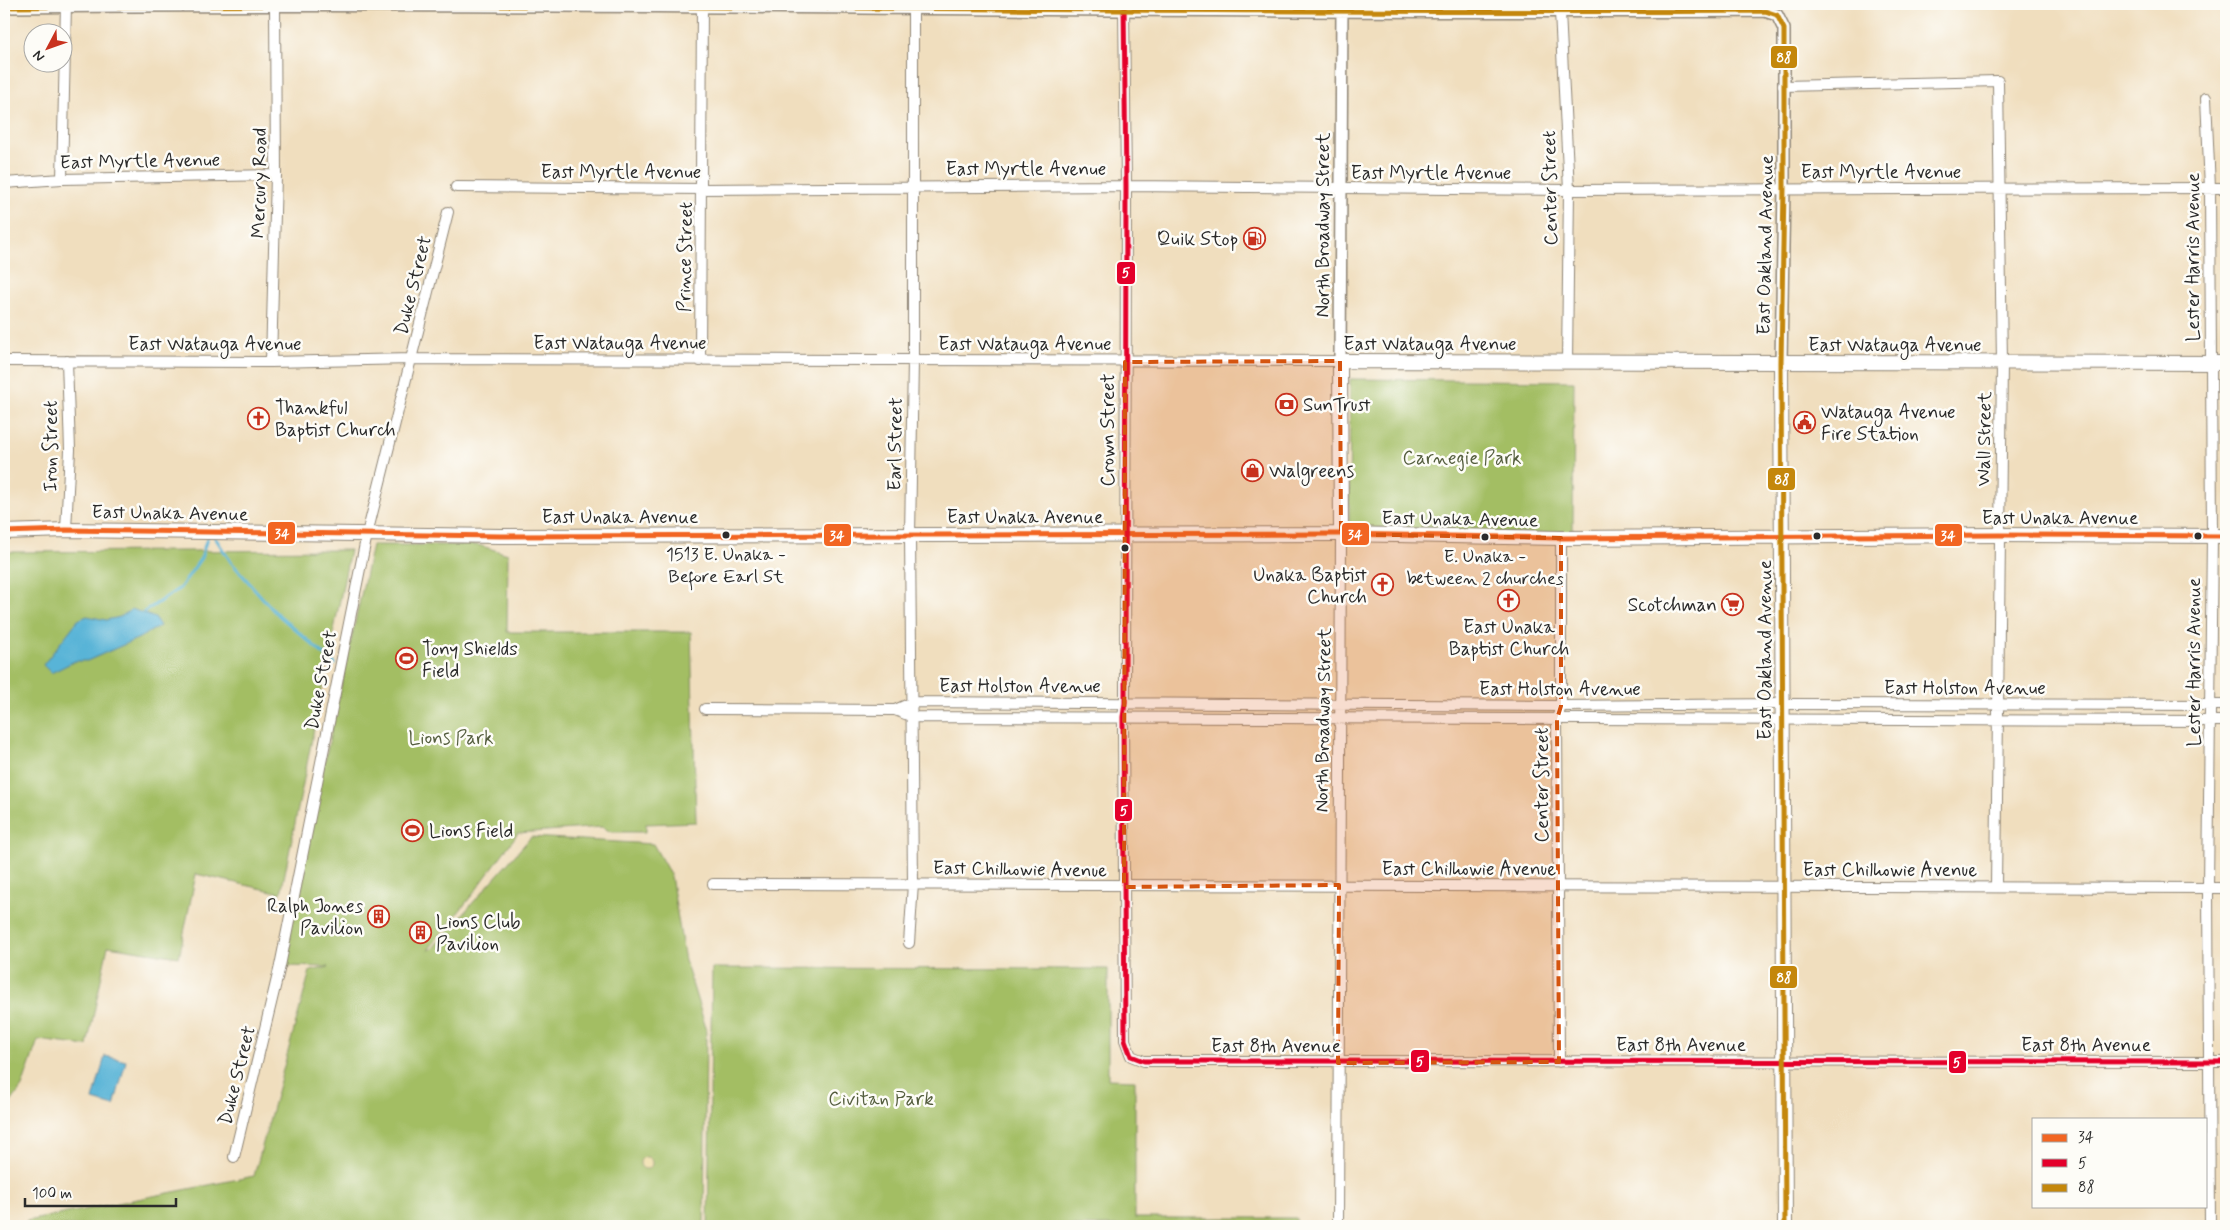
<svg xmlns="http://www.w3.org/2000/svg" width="2230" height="1230" font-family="Mynerve,sans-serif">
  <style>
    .green { fill: #a3be64; stroke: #677448 }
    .sand { fill: #eeda9e; stroke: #8c8264 }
    .water { fill: #59b4d7; stroke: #427081 }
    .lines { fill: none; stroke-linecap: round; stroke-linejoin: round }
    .stream { stroke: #59b4d7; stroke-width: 3 }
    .minor-casing { stroke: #8e8474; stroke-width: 12 }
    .tertiary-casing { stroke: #8e8474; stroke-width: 14 }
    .secondary-casing { stroke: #8e8474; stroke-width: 16 }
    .minor { stroke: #fff; stroke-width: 10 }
    .tertiary { stroke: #fff; stroke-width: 11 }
    .secondary { stroke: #fff; stroke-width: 14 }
    .bus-1-casing { stroke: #fdfcf7; stroke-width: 9 }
    .bus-2-casing { stroke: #fdfcf7; stroke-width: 9 }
    .bus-3-casing { stroke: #fdfcf7; stroke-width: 9 }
    .bus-1 { stroke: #f26522; stroke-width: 5 }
    .bus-2 { stroke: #e4002b; stroke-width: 5 }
    .bus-3 { stroke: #c4870b; stroke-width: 5 }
    .marked { fill: #d5540f; fill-opacity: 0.2; stroke: #d5540f; stroke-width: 4; stroke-dasharray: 10 6; stroke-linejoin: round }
    .bus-dot { fill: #2b2b2b; stroke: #fdfcf7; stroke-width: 2 }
    .labels { text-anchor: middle; stroke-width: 5; stroke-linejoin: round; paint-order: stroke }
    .bus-label { font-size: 18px; fill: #2b2b2b; stroke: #fdfcf7 }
    .street-label { font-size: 19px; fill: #2b2b2b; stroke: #fdfcf7 }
    .poi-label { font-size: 19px; fill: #2b2b2b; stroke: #fdfcf7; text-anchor: start }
    .park-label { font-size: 19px; fill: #555e3f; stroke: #fdfcf7 }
    .line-badge { stroke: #fdfcf7; stroke-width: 2 }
    .badge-label { font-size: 14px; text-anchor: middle; font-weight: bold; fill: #fff }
  </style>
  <rect width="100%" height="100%" fill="#fdfcf7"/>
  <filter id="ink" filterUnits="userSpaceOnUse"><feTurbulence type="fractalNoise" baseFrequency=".02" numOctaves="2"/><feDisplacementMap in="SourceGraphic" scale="10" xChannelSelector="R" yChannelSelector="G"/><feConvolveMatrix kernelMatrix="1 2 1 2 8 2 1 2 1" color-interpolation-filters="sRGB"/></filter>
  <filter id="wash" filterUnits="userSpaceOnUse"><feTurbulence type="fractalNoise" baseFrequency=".0096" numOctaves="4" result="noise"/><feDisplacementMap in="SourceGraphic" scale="20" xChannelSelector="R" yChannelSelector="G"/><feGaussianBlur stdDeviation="1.12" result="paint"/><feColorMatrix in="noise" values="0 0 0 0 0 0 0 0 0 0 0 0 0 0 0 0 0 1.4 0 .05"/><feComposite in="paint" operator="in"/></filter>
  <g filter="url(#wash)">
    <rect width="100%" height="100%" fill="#f0debe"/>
    <!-- green -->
    <path class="green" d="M1350 379 1574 381 1573 534 1349 532Z
      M372 545H478L508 554 507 632H691L696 822 646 824V832H611L602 827 518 833 473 894 428 950 432 949 531 837 653 844 671 876 685 961 706 1028 704 1226H26L27 1221 254 1176 310 971 329 967 280 966Z
      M350 550 281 893 196 874 179 957 108 946 87 1046 38 1040 22 1087 4 1112V552Z
      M712 968 1108 969V1079L1135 1080V1218H1296V1226H708Z"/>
    <!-- sand -->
    <path class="sand" d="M640 1163a6 6 0 1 1 12 0a6 6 0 1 1-12 0Z"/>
    <!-- water -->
    <path class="water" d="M132 609 155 618 160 626 139 638 87 661H75L51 673 43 665 78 620 87 616 106 620 120 617Z
      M105 1056 126 1061 114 1106 93 1100Z"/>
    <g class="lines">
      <!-- stream -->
      <path class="stream" d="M214 536 231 562 274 611 335 664
        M144 612 180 588 201 558 208 535"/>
    </g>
  </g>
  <g filter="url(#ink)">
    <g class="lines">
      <defs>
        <path id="minor" d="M1124 4 1126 186 1125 703 1123 717 1125 1040 1131 1056 1144 1061 2226 1062
          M1560 12 1569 190 1567 363
          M1783 86 1998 81 2002 363 1996 887
          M2206 98 2210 188 2212 536 2208 888 2210 1226
          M62 179 66 4
          M4 183 62 179 276 175
          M456 187 702 189 1126 186 1569 190 2226 188
          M4 361 271 362 412 359 1340 361
          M700 361 702 4
          M271 362 276 175 275 4
          M66 530 70 450 67 361
          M705 709 895 710 913 717 2226 721
          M895 710 913 702 1561 706 1782 704 2226 705
          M713 884 2226 888
          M909 943 913 884 910 535 913 361V4
          M1559 1062 1557 719 1561 706V538
          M234 1157 280 966 367 534 448 212
          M1338 1226 1341 534"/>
        <path id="tertiary" d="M4 7C591 1 1178 15 1765 11L1777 15 1784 29V188L1781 362
          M1340 361 1342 6"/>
        <path id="secondary" d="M1781 362 1785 1226
          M4 532 66 530 500 536 1341 534 1561 538 1999 535 2226 536
          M1341 534 1340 361 2226 363"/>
      </defs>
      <!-- minor casing -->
      <use href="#minor" class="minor-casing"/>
      <!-- tertiary casing -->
      <use href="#tertiary" class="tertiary-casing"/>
      <!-- secondary casing -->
      <use href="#secondary" class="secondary-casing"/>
      <!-- minor -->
      <use href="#minor" class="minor"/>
      <!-- tertiary -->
      <use href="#tertiary" class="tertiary"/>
      <!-- secondary -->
      <use href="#secondary" class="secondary"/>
      <defs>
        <path id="bus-1" d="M4 532 66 530 500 536 1341 534 1561 538 1999 535 2226 536"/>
        <path id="bus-2" d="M1124 4 1126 186 1125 703 1123 717 1125 1040 1131 1056 1144 1061 2226 1062"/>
        <path id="bus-3" d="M4 7C591 1 1178 15 1765 11L1777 15 1784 29V188L1781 362 1785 1226"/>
      </defs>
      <!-- bus-1 casing -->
      <use href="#bus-1" class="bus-1-casing"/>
      <!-- bus-2 casing -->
      <use href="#bus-2" class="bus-2-casing"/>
      <!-- bus-3 casing -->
      <use href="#bus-3" class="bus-3-casing"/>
      <!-- bus-1 -->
      <use href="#bus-1" class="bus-1"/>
      <!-- bus-2 -->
      <use href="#bus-2" class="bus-2"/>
      <!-- bus-3 -->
      <use href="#bus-3" class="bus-3"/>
    </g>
  </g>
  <!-- marked area -->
  <path class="marked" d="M1340 361 1341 534 1561 538V706L1557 719 1559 1062 1338 1063 1339 885 1124 887 1125 362Z"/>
  <!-- icons -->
  <defs>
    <symbol id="fuel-ring" viewBox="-11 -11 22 22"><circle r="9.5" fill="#fdfcf7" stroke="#c8321e" stroke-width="1.5"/><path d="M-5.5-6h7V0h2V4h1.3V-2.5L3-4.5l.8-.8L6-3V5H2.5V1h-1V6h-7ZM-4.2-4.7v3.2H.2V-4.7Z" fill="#c8321e"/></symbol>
    <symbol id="bank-ring" viewBox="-11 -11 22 22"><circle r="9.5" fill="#fdfcf7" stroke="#c8321e" stroke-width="1.5"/><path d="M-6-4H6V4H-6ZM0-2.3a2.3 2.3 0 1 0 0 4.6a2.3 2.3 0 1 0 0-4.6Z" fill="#c8321e"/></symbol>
    <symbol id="church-ring" viewBox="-11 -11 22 22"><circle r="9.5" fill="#fdfcf7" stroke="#c8321e" stroke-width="1.5"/><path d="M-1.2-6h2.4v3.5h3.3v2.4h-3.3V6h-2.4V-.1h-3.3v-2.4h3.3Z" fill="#c8321e"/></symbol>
    <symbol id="civic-ring" viewBox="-11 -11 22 22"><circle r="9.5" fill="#fdfcf7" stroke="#c8321e" stroke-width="1.5"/><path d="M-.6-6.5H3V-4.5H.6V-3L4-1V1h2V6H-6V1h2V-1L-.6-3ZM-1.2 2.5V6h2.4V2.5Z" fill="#c8321e"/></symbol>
    <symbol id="shop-ring" viewBox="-11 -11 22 22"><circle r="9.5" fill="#fdfcf7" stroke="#c8321e" stroke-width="1.5"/><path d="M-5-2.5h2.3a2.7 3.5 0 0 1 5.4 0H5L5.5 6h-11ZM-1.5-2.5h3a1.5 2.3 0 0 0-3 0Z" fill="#c8321e"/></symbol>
    <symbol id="supermarket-ring" viewBox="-11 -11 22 22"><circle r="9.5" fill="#fdfcf7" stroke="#c8321e" stroke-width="1.5"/><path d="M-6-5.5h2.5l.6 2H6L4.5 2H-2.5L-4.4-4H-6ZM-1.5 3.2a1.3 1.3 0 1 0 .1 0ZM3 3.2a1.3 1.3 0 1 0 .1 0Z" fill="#c8321e"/></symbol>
    <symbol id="stadium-ring" viewBox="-11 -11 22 22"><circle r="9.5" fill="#fdfcf7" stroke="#c8321e" stroke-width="1.5"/><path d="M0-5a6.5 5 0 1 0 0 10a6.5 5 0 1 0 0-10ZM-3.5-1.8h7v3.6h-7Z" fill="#c8321e"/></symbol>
    <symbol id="building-ring" viewBox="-11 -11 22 22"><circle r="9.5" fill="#fdfcf7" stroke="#c8321e" stroke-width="1.5"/><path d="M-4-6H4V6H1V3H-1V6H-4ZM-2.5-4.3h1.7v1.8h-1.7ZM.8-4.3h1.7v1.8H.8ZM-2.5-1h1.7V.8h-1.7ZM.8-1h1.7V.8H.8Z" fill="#c8321e"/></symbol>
  </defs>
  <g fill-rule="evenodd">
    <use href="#fuel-ring" x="1242" y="226" width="25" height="25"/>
    <use href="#bank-ring" x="1274" y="392" width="25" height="25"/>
    <use href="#church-ring" x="246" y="406" width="25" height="25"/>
    <use href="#civic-ring" x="1792" y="410" width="25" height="25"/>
    <use href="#shop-ring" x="1240" y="458" width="25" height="25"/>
    <use href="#church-ring" x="1370" y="572" width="25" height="25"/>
    <use href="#church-ring" x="1496" y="588" width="25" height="25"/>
    <use href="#supermarket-ring" x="1720" y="592" width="25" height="25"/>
    <use href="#stadium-ring" x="394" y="646" width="25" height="25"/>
    <use href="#stadium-ring" x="400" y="818" width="25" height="25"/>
    <use href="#building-ring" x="366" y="904" width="25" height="25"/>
    <use href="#building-ring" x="408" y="920" width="25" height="25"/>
  </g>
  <!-- markers -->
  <g class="bus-dot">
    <circle cx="726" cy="535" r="4.5"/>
    <circle cx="1817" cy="536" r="4.5"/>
    <circle cx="2198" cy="536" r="4.5"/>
    <circle cx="1485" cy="537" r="4.5"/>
    <circle cx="1125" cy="548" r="4.5"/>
  </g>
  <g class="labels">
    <!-- bus labels -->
    <g class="bus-label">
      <text x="726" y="560">1513 E. Unaka -<tspan x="726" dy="22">Before Earl St</tspan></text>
      <text x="1485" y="562">E. Unaka -<tspan x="1485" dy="22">between 2 churches</tspan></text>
    </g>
    <!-- street labels -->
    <g class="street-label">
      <text transform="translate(140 160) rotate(-1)" y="7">East Myrtle Avenue</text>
      <text x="1026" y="175">East Myrtle Avenue</text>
      <text x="621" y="178">East Myrtle Avenue</text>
      <text x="1881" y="178">East Myrtle Avenue</text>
      <text x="1431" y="179">East Myrtle Avenue</text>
      <text transform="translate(258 183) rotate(-89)" y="7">Mercury Road</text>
      <text transform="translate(1549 188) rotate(-91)" y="7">Center Street</text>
      <text transform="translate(1322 225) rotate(-90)" y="7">North Broadway Street</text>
      <text transform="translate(1764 245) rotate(-89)" y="7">East Oakland Avenue</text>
      <text transform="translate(684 257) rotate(-89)" y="7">Prince Street</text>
      <text transform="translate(2192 257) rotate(-90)" y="7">Lester Harris Avenue</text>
      <text transform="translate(412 285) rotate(-76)" y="7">Duke Street</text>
      <text x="620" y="349">East Watauga Avenue</text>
      <text x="215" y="350">East Watauga Avenue</text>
      <text x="1025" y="350">East Watauga Avenue</text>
      <text x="1430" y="350">East Watauga Avenue</text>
      <text x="1895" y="351">East Watauga Avenue</text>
      <text transform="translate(1107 430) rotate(-90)" y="7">Crown Street</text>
      <text transform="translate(1983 439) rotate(-89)" y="7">Wall Street</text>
      <text transform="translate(894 444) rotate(-89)" y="7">Earl Street</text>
      <text transform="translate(50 446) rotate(-90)" y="7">Iron Street</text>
      <text transform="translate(170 512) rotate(1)" y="7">East Unaka Avenue</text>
      <text x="620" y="523">East Unaka Avenue</text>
      <text x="1025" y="523">East Unaka Avenue</text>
      <text x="2060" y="524">East Unaka Avenue</text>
      <text transform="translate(1460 518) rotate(1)" y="7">East Unaka Avenue</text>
      <text transform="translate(1764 650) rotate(-90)" y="7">East Oakland Avenue</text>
      <text transform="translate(2193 662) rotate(-90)" y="7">Lester Harris Avenue</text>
      <text transform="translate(320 680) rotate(-79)" y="7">Duke Street</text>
      <text x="1020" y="692">East Holston Avenue</text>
      <text x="1965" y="694">East Holston Avenue</text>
      <text x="1560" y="695">East Holston Avenue</text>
      <text transform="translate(1322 720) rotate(-89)" y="7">North Broadway Street</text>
      <text transform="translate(1541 785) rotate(-90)" y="7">Center Street</text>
      <text transform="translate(1020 868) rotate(1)" y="7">East Chilhowie Avenue</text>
      <text x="1469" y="875">East Chilhowie Avenue</text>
      <text x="1890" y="876">East Chilhowie Avenue</text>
      <text x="1681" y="1051">East 8th Avenue</text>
      <text x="2086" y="1051">East 8th Avenue</text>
      <text x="1276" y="1052">East 8th Avenue</text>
      <text transform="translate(236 1075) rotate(-76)" y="7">Duke Street</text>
    </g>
    <!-- poi labels -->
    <g class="poi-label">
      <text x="1238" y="245" text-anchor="end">Quik Stop</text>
      <text x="1303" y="411">SunTrust</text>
      <text x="275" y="414">Thankful<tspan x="275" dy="22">Baptist Church</tspan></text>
      <text x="1821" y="418">Watauga Avenue<tspan x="1821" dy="22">Fire Station</tspan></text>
      <text x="1269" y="477">Walgreens</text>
      <text x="1367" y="581" text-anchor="end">Unaka Baptist<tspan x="1367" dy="22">Church</tspan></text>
      <text x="1717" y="611" text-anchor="end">Scotchman</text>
      <text x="1509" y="633" text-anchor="middle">East Unaka<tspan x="1509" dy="22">Baptist Church</tspan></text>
      <text x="422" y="655">Tony Shields<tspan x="422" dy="22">Field</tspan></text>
      <text x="429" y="837">Lions Field</text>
      <text x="363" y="912" text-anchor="end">Ralph Jones<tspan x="363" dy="22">Pavilion</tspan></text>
      <text x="436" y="928">Lions Club<tspan x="436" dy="22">Pavilion</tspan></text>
    </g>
    <!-- park labels -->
    <g class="park-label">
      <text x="1462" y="464">Carnegie Park</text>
      <text x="451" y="744">Lions Park</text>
      <text x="881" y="1105">Civitan Park</text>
    </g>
  </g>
  <g class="line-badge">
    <rect x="1770" y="45" width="28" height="24" rx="5" fill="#c4870b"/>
    <rect x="1116" y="261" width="20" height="24" rx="5" fill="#e4002b"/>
    <rect x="1767" y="467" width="29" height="24" rx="5" fill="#c4870b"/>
    <rect x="267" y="521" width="29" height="24" rx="5" fill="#f26522"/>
    <rect x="1341" y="522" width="29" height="24" rx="5" fill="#f26522"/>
    <rect x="823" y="523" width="29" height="24" rx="5" fill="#f26522"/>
    <rect x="1934" y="523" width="29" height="24" rx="5" fill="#f26522"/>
    <rect x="1114" y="798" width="19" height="24" rx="5" fill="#e4002b"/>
    <rect x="1769" y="965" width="29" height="24" rx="5" fill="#c4870b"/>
    <rect x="1410" y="1049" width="20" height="24" rx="5" fill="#e4002b"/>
    <rect x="1948" y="1050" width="19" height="24" rx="5" fill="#e4002b"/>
  </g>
  <g class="badge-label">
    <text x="1784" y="62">88</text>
    <text x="1126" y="277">5</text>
    <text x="1782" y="484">88</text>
    <text x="282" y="538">34</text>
    <text x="1355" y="539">34</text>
    <text x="837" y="540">34</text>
    <text x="1948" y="540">34</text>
    <text x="1124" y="815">5</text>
    <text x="1784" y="982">88</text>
    <text x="1420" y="1066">5</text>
    <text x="1957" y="1067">5</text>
  </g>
  <!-- margin -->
  <rect width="2230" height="1230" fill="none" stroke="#fdfcf7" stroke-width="20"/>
  <!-- legend -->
  <rect x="2032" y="1118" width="175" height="90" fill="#fdfcf7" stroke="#a9a8a5"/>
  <rect x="2042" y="1134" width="25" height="8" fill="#f26522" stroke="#a9a8a5"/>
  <text x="2078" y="1142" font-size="15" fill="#2b2b2b">34</text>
  <rect x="2042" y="1159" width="25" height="8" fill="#e4002b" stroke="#a9a8a5"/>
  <text x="2078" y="1168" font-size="15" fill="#2b2b2b">5</text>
  <rect x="2042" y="1184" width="25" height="8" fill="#c4870b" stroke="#a9a8a5"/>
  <text x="2078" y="1192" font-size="15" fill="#2b2b2b">88</text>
  <!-- north arrow -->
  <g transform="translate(48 48) rotate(229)"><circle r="24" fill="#fdfcf7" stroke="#a9a8a5"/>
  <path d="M0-4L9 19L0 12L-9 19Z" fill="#c8321e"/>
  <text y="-8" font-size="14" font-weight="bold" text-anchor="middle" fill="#2b2b2b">N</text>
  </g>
  <!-- scale -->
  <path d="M25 1198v8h151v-8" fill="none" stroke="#2b2b2b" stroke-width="2.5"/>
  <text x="32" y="1198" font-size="15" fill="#2b2b2b" stroke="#fdfcf7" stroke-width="4" paint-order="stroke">100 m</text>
</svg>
